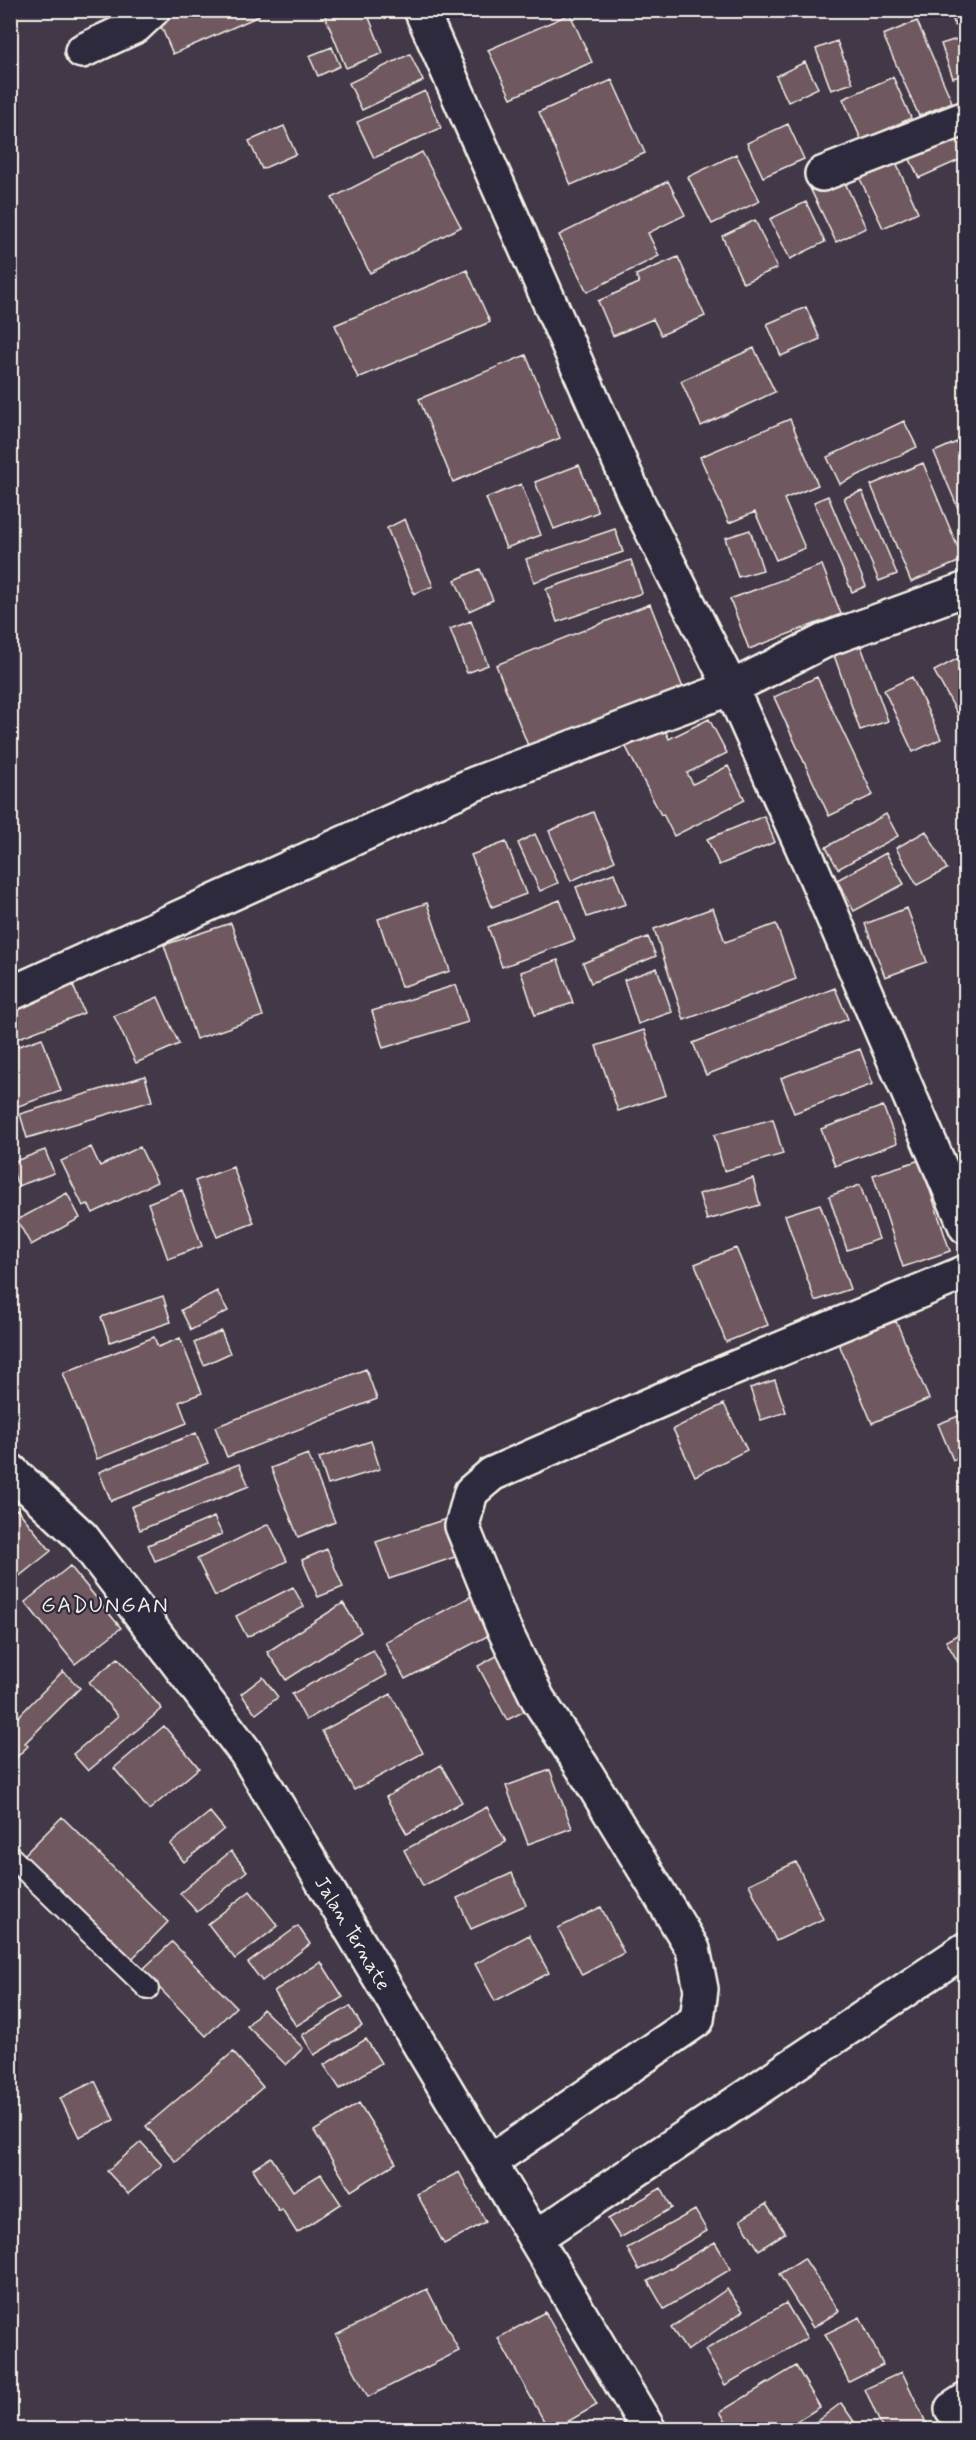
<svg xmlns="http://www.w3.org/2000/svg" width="976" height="2440" font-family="Mynerve,sans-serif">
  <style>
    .building { fill: #6f5860; stroke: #f4f1e8; stroke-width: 1.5 }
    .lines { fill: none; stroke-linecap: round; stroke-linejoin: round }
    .service-casing { stroke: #f4f1e8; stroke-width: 24 }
    .minor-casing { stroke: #f4f1e8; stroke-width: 38 }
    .tertiary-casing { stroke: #f4f1e8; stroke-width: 38 }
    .service { stroke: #2f2a3d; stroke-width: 20 }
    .minor { stroke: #2f2a3d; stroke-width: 33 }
    .tertiary { stroke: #2f2a3d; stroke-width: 33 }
    .labels { text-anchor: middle; stroke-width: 4.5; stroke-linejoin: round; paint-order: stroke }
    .street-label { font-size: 20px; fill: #f4f1e8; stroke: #2f2a3d }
    .quarter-label { font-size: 22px; letter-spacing: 1.5px; fill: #f4f1e8; stroke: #2f2a3d }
  </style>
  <rect width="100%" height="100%" fill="#423848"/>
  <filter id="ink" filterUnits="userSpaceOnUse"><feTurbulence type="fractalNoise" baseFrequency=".0167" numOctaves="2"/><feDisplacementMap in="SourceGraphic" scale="12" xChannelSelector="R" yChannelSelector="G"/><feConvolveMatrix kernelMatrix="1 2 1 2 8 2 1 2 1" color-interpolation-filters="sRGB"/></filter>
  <g filter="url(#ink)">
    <!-- building -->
    <path class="building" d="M172 10H257L259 16 173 54 157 17Z
      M329 10H366L383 53 346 68 324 13Z
      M950 10H966V22L955 26Z
      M570 14 592 62 511 98 488 50Z
      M917 21 952 102 919 116 883 35Z
      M966 36V74L953 78 941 44Z
      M837 41 853 83 831 90 816 49Z
      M332 47 340 66 318 76 309 56Z
      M410 54 423 81 362 110 349 83Z
      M805 62 818 88 788 102 776 76Z
      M893 77 911 118 862 141 843 99Z
      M612 80 645 153 571 185 539 112Z
      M425 91 441 128 374 158 357 122Z
      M788 124 804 159 763 177 747 143Z
      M284 126 296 154 262 169 249 141Z
      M959 132 966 147V157L919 178 908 155Z
      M422 152 461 227 370 273 332 198Z
      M891 152 918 212 883 228 855 168Z
      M736 154 760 201 712 224 688 177Z
      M840 172 866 228 836 242 809 186Z
      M668 181 685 215 648 233 659 256 587 292 559 235Z
      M806 202 825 242 790 259 770 219Z
      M755 220 777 268 743 283 722 236Z
      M678 257 705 316 661 335 653 319 613 336 598 301 639 283 636 275Z
      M467 270 490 322 358 378 335 325Z
      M806 307 820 339 781 356 767 324Z
      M754 348 775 392 701 426 681 381Z
      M526 355 560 438 453 482 419 399Z
      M790 419 818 485 784 499 805 548 776 560 755 512 729 523 700 457Z
      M904 421 917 447 840 484 827 457Z
      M966 438V527L934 452Z
      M923 463 963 560 911 582 871 485Z
      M579 465 598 512 554 529 535 482Z
      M521 484 541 535 506 548 486 498Z
      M862 491 897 574 879 581 844 498Z
      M828 496 866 586 852 592 814 502Z
      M405 519 433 586 414 594 387 528Z
      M615 529 623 552 534 582 526 559Z
      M750 530 763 570 738 577 725 538Z
      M631 560 642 593 557 622 546 589Z
      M822 565 841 614 749 649 730 599Z
      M480 569 493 600 469 611 455 580Z
      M650 604 683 688 529 748 496 665Z
      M471 621 488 665 467 673 450 629Z
      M861 646 888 721 860 730 834 655Z
      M966 654V716L960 718 934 671Z
      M817 677 873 795 829 816 774 697Z
      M912 677 941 739 913 752 884 690Z
      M709 719 727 753 687 773 693 784 728 766 745 800 674 836 663 814 661 815 626 747 664 728 669 739Z
      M593 812 615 861 571 881 549 831Z
      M886 814 898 836 838 869 826 847Z
      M764 816 775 842 719 865 707 839Z
      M926 831 947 869 917 885 896 848Z
      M535 834 558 883 540 891 518 843Z
      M506 842 526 894 492 907 471 855Z
      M886 853 904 884 854 911 837 880Z
      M614 873 626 904 587 917 576 887Z
      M560 900 575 940 502 967 488 927Z
      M427 903 450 971 401 987 378 919Z
      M713 908 725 942 776 924 796 979 684 1020 654 929Z
      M907 908 927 962 885 977 865 924Z
      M231 923 263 1016 196 1039 164 945Z
      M648 937 656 956 591 983 583 963Z
      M558 960 573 1003 535 1015 521 972Z
      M657 968 672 1012 638 1024 624 980Z
      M69 975 84 1013 11 1041 10 998Z
      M456 985 468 1022 383 1048 372 1011Z
      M835 988 848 1019 706 1075 693 1043Z
      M158 997 179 1044 136 1063 114 1016Z
      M644 1030 666 1095 618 1111 596 1046Z
      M42 1038 61 1091 10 1109V1049Z
      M860 1049 873 1084 794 1113 781 1078Z
      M145 1076 152 1101 27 1138 20 1114Z
      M883 1106 897 1143 835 1166 821 1129Z
      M773 1119 783 1154 724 1171 714 1135Z
      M91 1147 100 1166 140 1147 157 1182 93 1213 88 1204 83 1206 61 1161Z
      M45 1150 54 1173 18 1186 10 1163Z
      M920 1160 950 1251 903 1267 873 1175Z
      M233 1167 254 1223 217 1237 195 1181Z
      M753 1178 760 1205 707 1220 699 1194Z
      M860 1185 879 1239 847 1250 829 1196Z
      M182 1190 202 1246 168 1259 148 1203Z
      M67 1193 80 1218 31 1245 17 1220Z
      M820 1204 850 1289 815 1301 785 1215Z
      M736 1248 768 1325 726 1342 695 1264Z
      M217 1291 228 1311 191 1330 181 1310Z
      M163 1296 171 1322 110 1342 101 1317Z
      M896 1321 929 1399 872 1423 839 1344Z
      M221 1331 230 1353 204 1365 194 1343Z
      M154 1337 158 1347 180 1338 202 1393 179 1402 187 1423 97 1459 63 1373Z
      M366 1369 377 1399 227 1457 215 1427Z
      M775 1380 786 1412 761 1420 750 1388Z
      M724 1404 747 1450 695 1476 673 1429Z
      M966 1413V1455L953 1460 938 1424Z
      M196 1433 208 1463 111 1501 99 1472Z
      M371 1441 380 1469 328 1485 319 1458Z
      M308 1454 335 1522 298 1537 271 1468Z
      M239 1464 249 1486 140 1530 131 1507Z
      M17 1509 51 1551 17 1578 10 1570V1515Z
      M214 1517 222 1534 155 1561 148 1545Z
      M452 1517 464 1554 389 1579 376 1542Z
      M269 1524 287 1561 215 1596 197 1559Z
      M327 1549 343 1587 318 1597 302 1560Z
      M70 1566 121 1628 75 1664 25 1602Z
      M293 1587 304 1607 247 1637 236 1616Z
      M483 1590 503 1628 405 1679 385 1642Z
      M343 1603 361 1632 286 1680 267 1652Z
      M966 1630V1676L946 1641Z
      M373 1650 387 1675 306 1720 292 1694Z
      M504 1652 533 1707 507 1720 478 1666Z
      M118 1658 162 1709 88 1771 73 1754 118 1716 89 1682Z
      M63 1671 80 1688 25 1743 28 1746 10 1764V1725Z
      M263 1677 278 1697 256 1714 241 1694Z
      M391 1694 423 1753 354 1790 322 1731Z
      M164 1726 199 1768 149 1810 114 1768Z
      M441 1765 462 1802 407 1834 386 1797Z
      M550 1770 572 1828 528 1844 506 1786Z
      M487 1807 506 1842 423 1886 404 1850Z
      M210 1812 224 1829 184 1862 170 1844Z
      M62 1817 168 1922 127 1964 20 1859Z
      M231 1851 247 1871 197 1912 180 1893Z
      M796 1862 823 1919 776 1941 749 1884Z
      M512 1873 526 1905 471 1929 457 1898Z
      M250 1891 278 1926 235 1959 208 1924Z
      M601 1907 624 1953 582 1975 558 1928Z
      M298 1926 310 1944 262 1981 248 1963Z
      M529 1935 549 1973 495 2001 475 1964Z
      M172 1942 236 2007 206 2036 142 1970Z
      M321 1962 343 1997 296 2026 274 1991Z
      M350 2006 362 2026 314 2055 302 2035Z
      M263 2009 303 2048 286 2065 247 2026Z
      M366 2039 381 2063 340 2089 324 2065Z
      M233 2052 263 2087 176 2162 146 2126Z
      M95 2081 114 2120 79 2137 60 2098Z
      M359 2103 396 2163 351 2191 314 2131Z
      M141 2142 162 2165 128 2194 107 2171Z
      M271 2157 293 2191 321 2174 341 2204 297 2233 282 2209 279 2211 253 2169Z
      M459 2172 486 2222 444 2244 417 2194Z
      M661 2188 672 2208 620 2238 608 2219Z
      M766 2204 785 2233 759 2250 740 2220Z
      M695 2210 707 2231 639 2270 627 2248Z
      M715 2242 731 2269 664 2309 648 2281Z
      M804 2258 839 2311 813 2328 779 2274Z
      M427 2289 459 2351 368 2397 336 2335Z
      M727 2289 743 2311 687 2351 671 2328Z
      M786 2303 807 2338 725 2385 705 2350Z
      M545 2312 597 2405 553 2430H549L498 2338Z
      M860 2317 883 2365 849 2382 825 2334Z
      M796 2366 820 2407 783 2430H732L720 2412Z
      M902 2372 928 2427 922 2430H883L865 2389Z
      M841 2403 860 2430H805Z"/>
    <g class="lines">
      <defs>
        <path id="service" d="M10 1856 148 1989"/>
        <path id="minor" d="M421 10 637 501 731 688 814 873 966 1227
          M82 51 136 26 153 10
          M822 174 966 118
          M10 994 474 784 731 688 828 639 966 589
          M490 2162 697 2020 701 1989 693 1949 583 1768 538 1699 502 1625 462 1526 471 1492 492 1474 725 1372 966 1272
          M535 2238 966 1949
          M952 2409 966 2400"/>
        <g id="tertiary">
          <path id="s1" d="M10 1470 82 1537 246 1753 649 2430"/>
        </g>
      </defs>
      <!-- service casing -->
      <use href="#service" class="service-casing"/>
      <!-- minor casing -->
      <use href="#minor" class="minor-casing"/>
      <!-- tertiary casing -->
      <use href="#tertiary" class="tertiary-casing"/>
      <!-- service -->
      <use href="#service" class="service"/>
      <!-- minor -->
      <use href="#minor" class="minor"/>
      <!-- tertiary -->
      <use href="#tertiary" class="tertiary"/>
    </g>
  </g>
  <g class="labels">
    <!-- street labels -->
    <g class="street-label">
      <text dy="7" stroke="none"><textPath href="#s1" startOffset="579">Jalan Ternate</textPath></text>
    </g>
    <!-- quarter labels -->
    <g class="quarter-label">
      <text x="105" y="1612">GADUNGAN</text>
    </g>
  </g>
  <!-- margin -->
  <rect width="976" height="2440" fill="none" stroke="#2f2a3d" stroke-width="36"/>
  <rect x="18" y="18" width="940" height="2404" fill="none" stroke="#f4f1e8" stroke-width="2" filter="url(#ink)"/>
</svg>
